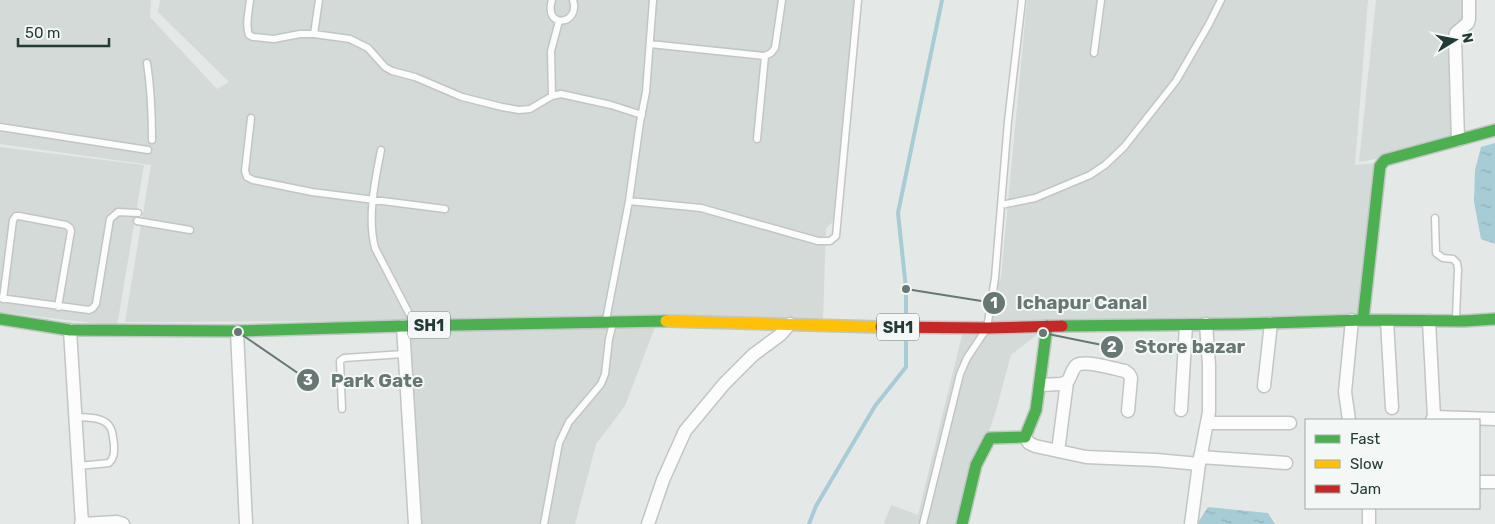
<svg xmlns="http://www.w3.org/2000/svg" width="1495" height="524" font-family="Rubik,sans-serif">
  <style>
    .built { fill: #d3dad7 }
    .water { fill: url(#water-ripples) }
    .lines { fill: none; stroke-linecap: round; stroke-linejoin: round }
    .stream { stroke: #a8ccd5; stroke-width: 4 }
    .lane-casing { stroke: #c1c6c4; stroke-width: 9 }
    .street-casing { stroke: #c1c6c4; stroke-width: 15 }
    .fast-casing { stroke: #c0c6c4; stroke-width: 14 }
    .slow-casing { stroke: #c0c6c4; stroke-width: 14 }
    .jam-casing { stroke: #c0c6c4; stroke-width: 14 }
    .lane { stroke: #fbfcfb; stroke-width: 6 }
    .street { stroke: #fbfcfb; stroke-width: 12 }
    .fast { stroke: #4caf50; stroke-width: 11 }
    .slow { stroke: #ffc107; stroke-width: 11 }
    .jam { stroke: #c62828; stroke-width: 11 }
    .labels { text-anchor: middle; stroke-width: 4; stroke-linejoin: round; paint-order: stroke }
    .shield { fill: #f3f8f6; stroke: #617470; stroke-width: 1 }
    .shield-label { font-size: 16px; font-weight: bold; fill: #233b36 }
    .leader { fill: none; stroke: #677874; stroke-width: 2 }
    .callout-dot { fill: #677874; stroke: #f3f8f6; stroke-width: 2 }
    .mark-label { font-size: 15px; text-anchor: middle; font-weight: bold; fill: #fff }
    .callout-label { font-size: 19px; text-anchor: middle; font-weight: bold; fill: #677874; stroke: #f3f8f6; stroke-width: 4; stroke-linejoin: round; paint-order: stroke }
  </style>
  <defs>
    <pattern id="water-ripples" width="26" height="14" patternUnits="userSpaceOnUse" patternTransform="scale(1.25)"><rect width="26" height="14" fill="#a8ccd5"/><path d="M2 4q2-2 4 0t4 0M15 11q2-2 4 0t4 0" fill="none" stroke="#90b0b7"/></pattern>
  </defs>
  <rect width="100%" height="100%" fill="#e4e9e7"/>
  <!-- built -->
  <path class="built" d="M0 0H151L150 17 217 89 229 82 158 12 160 0H857L836 218 826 229 823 319 125 322 151 165 0 144Z
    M1027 0H1368L1355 165 1376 163 1362 319 982 324 1001 277Z
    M1376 0H1468L1467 17 1452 29 1456 135 1392 156 1359 162Z
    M0 147 144 165 117 326 0 312Z
    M655 327 625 406 596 444 575 524H418L407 330Z
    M1038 334 1011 355 995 414 957 524H884L891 505 918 515 962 335Z"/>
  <!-- water -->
  <path class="water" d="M1495 143V244L1481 239 1474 202 1475 170 1481 147Z
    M1208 507 1268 513 1275 524H1197Z"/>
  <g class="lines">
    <!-- stream -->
    <path class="stream" d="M906 323V289L898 213 942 0
      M809 524 816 506 875 406 906 367V335"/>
    <defs>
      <path id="lane" d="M250 0C249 11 245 24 249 35L253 37 274 39 300 34H314L350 39 368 48 385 67 392 71 415 77 462 97 502 107 519 110 530 109 552 96 561 94 611 105 642 115
        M552 0C543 30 581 25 573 0
        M314 34 319 0
        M650 44 765 56 771 53 775 48 782 0
        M1094 53 1101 0
        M147 63C151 89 152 113 152 140
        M552 96 551 51 559 21
        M251 118 245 171 247 177 253 180 312 192 445 209
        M0 127 148 150
        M757 139 765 56
        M381 150C375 181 367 217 375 248L414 323
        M629 201 701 208 818 241H830L836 236 858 0
        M1001 205 1035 198 1090 175 1105 165 1124 147 1176 81 1209 24 1221 0
        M1435 218 1436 253 1443 258 1453 259 1457 263 1458 269 1456 317
        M137 221 190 230
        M0 298 89 310 93 308 96 304 110 219 118 212 138 213
        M3 299 13 220 16 216H19L66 225 70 228 71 231 58 307
        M606 320 629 201 640 122 646 92 653 0
        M342 409 340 361 344 358 404 354
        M75 417C87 418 106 416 111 429 113 433 113 440 114 444 114 452 115 457 109 463L78 466
        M544 524 559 443 569 422 601 384 605 374 609 339 613 323
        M923 524 960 374 967 358 987 328 995 278 1008 121 1022 0"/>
      <path id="street" d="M1458 140 1455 37 1456 33 1468 23 1469 19V0
        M1387 321 1392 408
        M1429 321 1434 417 1432 420
        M403 326 415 524
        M70 330 82 524
        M237 331 246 524
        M1040 385 1061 384 1067 382C1071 378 1072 368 1077 365 1086 360 1115 369 1125 371L1129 374 1131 378 1128 411
        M1264 386 1271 323
        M1181 410 1186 325
        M1434 417 1495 419
        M1349 420 1345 392 1352 320
        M1207 423H1290
        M1025 437 1029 443 1035 446 1086 457 1156 460 1199 464
        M1058 451 1067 382
        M1200 457 1286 463
        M1479 482H1495
        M1369 508V524
        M81 524 117 522 123 524
        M648 524 663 480 685 431 724 384 753 355 780 335 790 324
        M1191 524 1199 464 1209 412V365L1206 324"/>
      <path id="fast" d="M0 319 70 330 237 331 403 326 666 321
        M1363 320 1380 166 1385 160 1495 130
        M1062 326 1238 324 1363 320 1464 321 1495 319
        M962 524 976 465 990 438 1025 437 1036 410 1047 326"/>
      <path id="slow" d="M666 321 881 327"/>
      <path id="jam" d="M881 327 987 328 1062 326"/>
    </defs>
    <!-- lane casing -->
    <use href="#lane" class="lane-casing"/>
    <!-- street casing -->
    <use href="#street" class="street-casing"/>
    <!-- fast casing -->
    <use href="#fast" class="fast-casing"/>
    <!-- slow casing -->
    <use href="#slow" class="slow-casing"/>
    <!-- jam casing -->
    <use href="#jam" class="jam-casing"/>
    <!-- lane -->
    <use href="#lane" class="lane"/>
    <!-- street -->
    <use href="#street" class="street"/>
    <!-- fast -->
    <use href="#fast" class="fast"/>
    <!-- slow -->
    <use href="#slow" class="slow"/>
    <!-- jam -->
    <use href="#jam" class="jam"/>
  </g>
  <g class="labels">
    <!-- shield labels -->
    <g class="shield">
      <rect x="408" y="311.5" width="42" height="27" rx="4"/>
      <rect x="877" y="313.5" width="42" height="27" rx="4"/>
    </g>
    <g class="shield-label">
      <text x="429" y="331">SH1</text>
      <text x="898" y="333">SH1</text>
    </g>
  </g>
  <!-- callouts -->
  <path class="leader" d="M906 289L994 303M1043 333L1112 347M238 332L308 380"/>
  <g class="callout-dot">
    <circle cx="906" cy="289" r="5"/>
    <circle cx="1043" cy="333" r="5"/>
    <circle cx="238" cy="332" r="5"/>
    <circle cx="994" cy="303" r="12"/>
    <circle cx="1112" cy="347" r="12"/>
    <circle cx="308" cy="380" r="12"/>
  </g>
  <g class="mark-label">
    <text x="994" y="308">1</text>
    <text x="1112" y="352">2</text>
    <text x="308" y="385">3</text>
  </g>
  <g class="callout-label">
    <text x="1082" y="309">Ichapur Canal</text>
    <text x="1190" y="353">Store bazar</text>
    <text x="377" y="387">Park Gate</text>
  </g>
  <!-- legend -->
  <rect x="1305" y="419" width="175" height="90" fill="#f3f8f6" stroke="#a0aca9"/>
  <rect x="1315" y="435" width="25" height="8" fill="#4caf50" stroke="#a0aca9"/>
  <text x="1350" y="444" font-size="15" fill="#233b36">Fast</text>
  <rect x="1315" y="460" width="25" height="8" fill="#ffc107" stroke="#a0aca9"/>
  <text x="1350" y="469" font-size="15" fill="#233b36">Slow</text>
  <rect x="1315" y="485" width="25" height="8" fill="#c62828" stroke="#a0aca9"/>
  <text x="1350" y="494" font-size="15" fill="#233b36">Jam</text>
  <!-- north arrow -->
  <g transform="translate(1455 40) rotate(80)" stroke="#f3f8f6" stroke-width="4" paint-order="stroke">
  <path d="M0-4L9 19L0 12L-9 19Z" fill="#233b36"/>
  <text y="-8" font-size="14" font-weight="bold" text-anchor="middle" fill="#233b36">N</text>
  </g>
  <!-- scale -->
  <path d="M18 38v8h91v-8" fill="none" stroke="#233b36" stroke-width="2.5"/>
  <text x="25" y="38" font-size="15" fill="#233b36" stroke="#f3f8f6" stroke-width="4" paint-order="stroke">50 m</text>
</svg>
